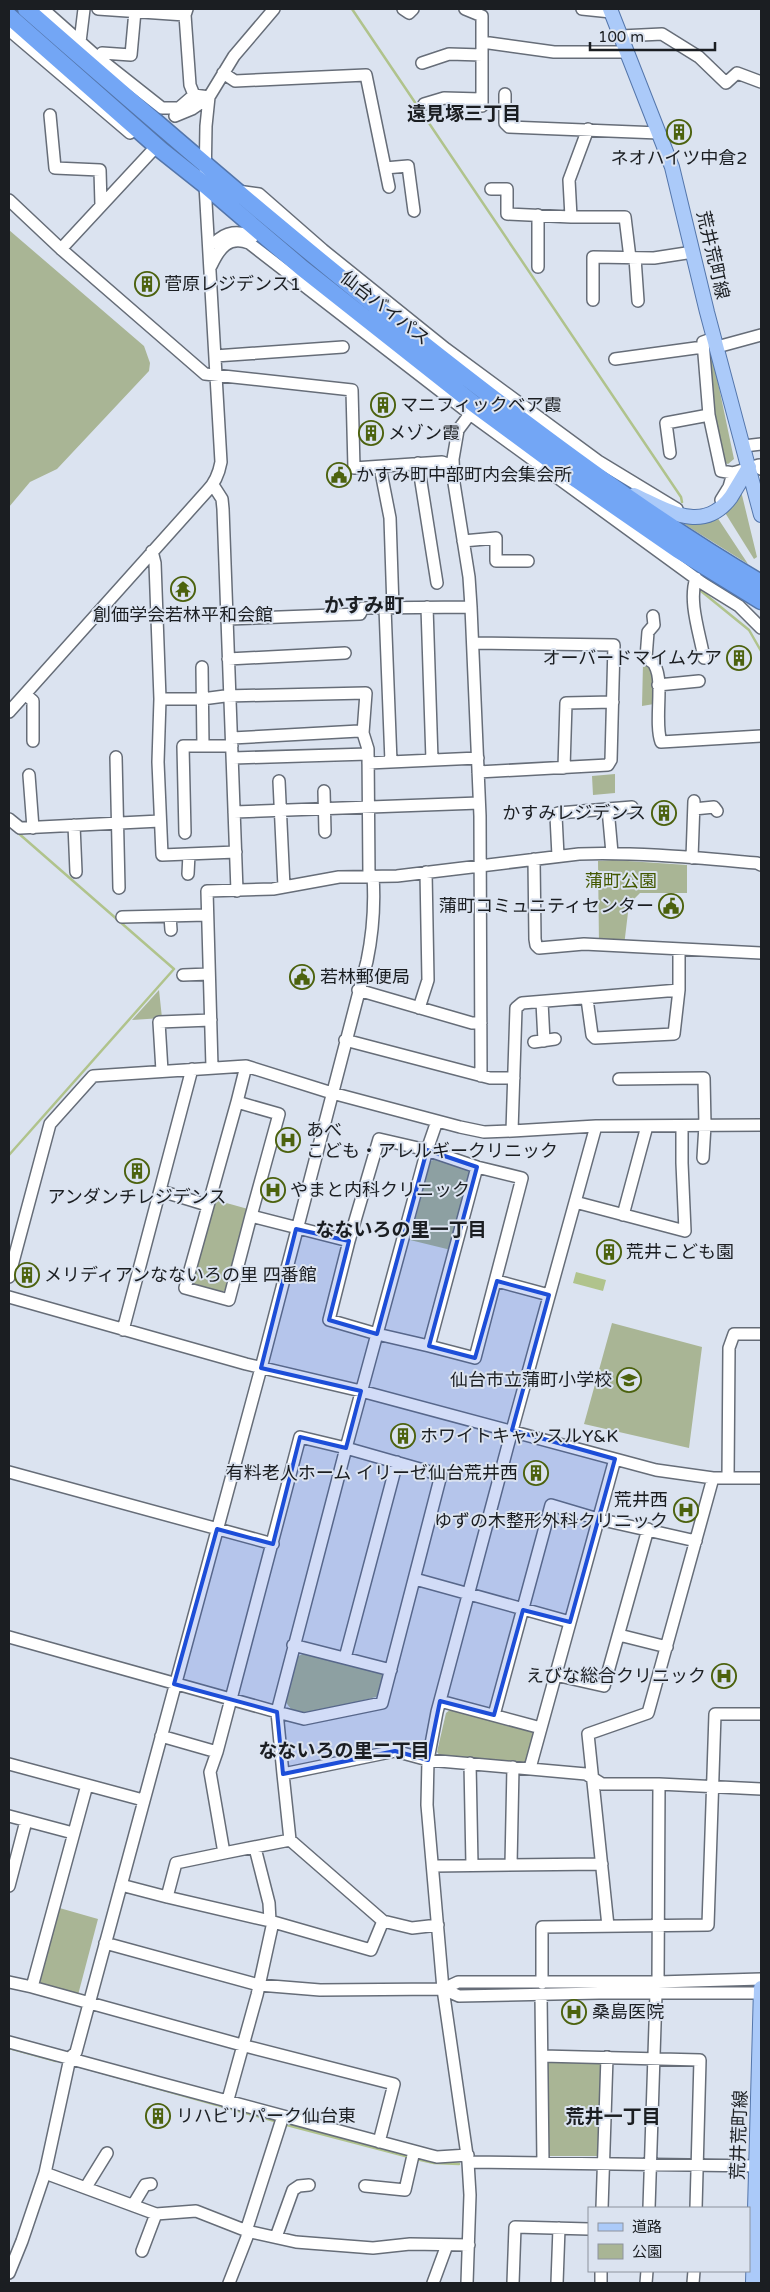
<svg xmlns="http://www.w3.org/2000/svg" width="770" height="2292" font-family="'Varela Round','Noto Sans JP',sans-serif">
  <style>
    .green { fill: #a9b595 }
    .water { fill: #b0c38c }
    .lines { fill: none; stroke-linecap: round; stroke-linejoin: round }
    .stream { stroke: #b0c38c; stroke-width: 2.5 }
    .minor-casing { stroke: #666d78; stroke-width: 14 }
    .major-casing { stroke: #5476ab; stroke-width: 16 }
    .highway-casing { stroke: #5476ab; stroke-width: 19 }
    .minor { stroke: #fff; stroke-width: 11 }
    .major { stroke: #abcaf9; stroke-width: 14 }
    .highway { stroke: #73a6f5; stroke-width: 16 }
    .marked { fill: #1d4ed8; fill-opacity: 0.2; stroke: #1d4ed8; stroke-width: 4; stroke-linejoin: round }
    .labels { text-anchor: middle; stroke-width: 4; stroke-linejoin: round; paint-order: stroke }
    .poi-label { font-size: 18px; fill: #1b1e22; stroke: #dbe3f0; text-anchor: start }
    .street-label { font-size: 18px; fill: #1b1e22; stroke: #dbe3f0 }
    .park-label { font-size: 18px; fill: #435800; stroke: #dbe3f0 }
    .neighbourhood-label { font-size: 19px; font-weight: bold; fill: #1b1e22; stroke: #dbe3f0 }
    .quarter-label { font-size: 20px; font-weight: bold; fill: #1b1e22; stroke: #dbe3f0 }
  </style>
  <rect width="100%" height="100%" fill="#dbe3f0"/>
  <!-- green -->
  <path class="green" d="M9 230 144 346 150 363 149 371 57 469 30 482 9 507Z
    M711 349 734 459 728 464 723 462 713 414 708 350Z
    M741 491 757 557 754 559 724 511Z
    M717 517 748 564 684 524Z
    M643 663 653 672 654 704 642 706Z
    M615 774V793L593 795 592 776Z
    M613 860 687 865V893H640L629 904 624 946 599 945 598 861Z
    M159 990 162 1018 132 1020Z
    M436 1158 473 1171 451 1250 410 1240 430 1162Z
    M212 1199 248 1209 228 1288 221 1293 194 1285 191 1280Z
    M612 1323 702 1347 689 1448 584 1424Z
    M308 1652 383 1672 386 1677 379 1695 376 1697C359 1701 312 1715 298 1712 291 1710 289 1707 286 1702L298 1656Z
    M451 1709 531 1730 534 1733 527 1764 441 1757 437 1752 446 1713Z
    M56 1907 98 1919 78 1995 40 1984 37 1978Z
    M597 2058 602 2064 599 2156H546L542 2061Z"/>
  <!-- water -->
  <path class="water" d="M576 1272 606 1280 603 1291 573 1283Z"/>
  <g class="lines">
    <!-- stream -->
    <path class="stream" d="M352 9 681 497 682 502
      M701 591 749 630 761 651
      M9 1155 174 969 17 832
      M9 2048 56 2061
      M74 2065 278 2122
      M283 2124 409 2157
      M416 2159 434 2163 459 2164"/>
    <defs>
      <path id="minor" d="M43 9 95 55 162 108H179L194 95 209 97
        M98 9 185 15
        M187 9 185 15 190 85 194 95
        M403 9 409 13 413 9
        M465 9 482 16V106
        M582 9 611 12
        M9 30 130 133
        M621 36 662 34 699 57 726 83 737 73 761 82
        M80 42 84 9
        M482 42 554 52H627
        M102 53 131 55 135 11
        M422 63 449 54 482 55
        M223 73 235 81 366 75 389 187
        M505 94V123L509 127 659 133
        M424 104 444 98 481 99
        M50 115 55 168 100 170 101 205
        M175 116 192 109 209 97
        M385 168 408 166 414 211
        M491 189H507V214L571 217H625L630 258
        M237 191 259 194 323 250 446 349 598 461 677 509
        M9 200 61 249 205 374 352 390 354 468 442 462 453 466
        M538 215V267
        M571 217 569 180 588 129
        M215 243C225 232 240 229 252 238
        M61 249 152 151
        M635 258 638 301
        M211 266C219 249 228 235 249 243L470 414 702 583 739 606 761 628
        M593 300V257L654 258 693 252
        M714 338 703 342 709 415 721 471 733 473 759 465 761 469
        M717 347 761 335
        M215 356 343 347
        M615 359 703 347
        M744 446 761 444
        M670 453 666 423 709 415
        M418 463 437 583
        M380 467 390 518 393 608
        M213 485 222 499 223 509 237 891
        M721 500 729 487 733 473
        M463 541 496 538V561H528
        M152 551 155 563 160 699 158 762 162 855 236 852
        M696 578C688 602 700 634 704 658
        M427 607 432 760
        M471 607 480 816 481 1076
        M385 608 391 762
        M653 616 654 625 648 632 646 658C649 660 654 663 655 666 664 682 654 722 661 742L761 736
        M228 619 360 614 363 608 471 607 469 577 454 483 453 459 458 430 470 414
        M473 643 614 645 611 760 608 765 478 772
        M228 659 345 653
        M202 667 203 746
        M658 685 699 681
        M25 694 33 701V741
        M160 699H202L225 696 366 693 363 733
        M9 712 207 491C215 483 219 473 221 462L205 185 206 126 209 97 234 56 274 9
        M232 738 359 731 363 733 368 749 369 876
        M116 757 119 888
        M233 758 368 754
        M368 763 478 758
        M564 768 566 703 613 702
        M29 775 33 828
        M279 781 284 887
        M324 791 325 832
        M608 809 612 853
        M694 809 714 807 717 811
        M234 812 479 803
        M9 819 20 828 160 821
        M74 825 76 872
        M185 833 183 746H232
        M558 856 556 816 558 813 632 807
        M692 858 694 801
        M534 859 535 939 536 945 539 948 584 944 761 953
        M188 874 189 854
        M170 916 171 930
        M122 917 207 915
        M183 975 209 974
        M358 990 472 1023H481
        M679 990 522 1003 516 1008 512 1131 596 1126 761 1125
        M587 999 592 1035 595 1038 674 1034 679 990V949
        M542 1002 544 1041
        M419 1008 428 980 426 872
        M345 1040 490 1078H514
        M534 1042 555 1039
        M212 1067 207 891 273 889 339 877 397 876 579 854C638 852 698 858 757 863L761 865
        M162 1071 159 1022 211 1020
        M619 1079 704 1078 705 1125 703 1158
        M237 1102 246 1066
        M161 1191 207 1205
        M575 1202 685 1231 682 1163V1126
        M623 1215 647 1126
        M251 1216 279 1114 237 1102 185 1288 229 1300 251 1216 349 1241 329 1320 377 1334 427 1150 379 1139 349 1241
        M9 1277 50 1124 93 1076 246 1066 332 1093 460 1127 484 1132 512 1131
        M497 1281 549 1295
        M9 1297 246 1364 361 1391 656 1470 713 1478H761
        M123 1330 192 1069
        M429 1346 475 1358 522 1178 477 1167
        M346 1448 441 1475 382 1703 304 1719 277 1712Z
        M9 1472 273 1544
        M728 1478 729 1348 734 1334H761
        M415 1579 570 1622
        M619 1635 667 1647
        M9 1637 277 1712 283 1774
        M293 1645 391 1670
        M345 1658 397 1462
        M555 1675 604 1686 648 1529
        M440 1701 541 1728
        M494 1715 551 1505 598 1519 696 1541
        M161 1736 217 1752 210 1772 224 1853 290 1840 383 1921 412 1928 438 1925
        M217 1752 300 1437 346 1448 377 1334 429 1346 477 1167 427 1150 437 1121
        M470 1763 472 1865
        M9 1764 143 1800
        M530 1768 615 1459
        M9 1816 73 1833
        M290 1840 283 1774 395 1751 428 1760 586 1774 602 1784H659L761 1789
        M255 1848 269 1903 270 1921
        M511 1865 513 1767
        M433 1866 602 1864
        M121 1885 167 1897 176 1863 224 1853
        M9 1886 26 1821
        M167 1897 270 1921 371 1950 383 1921
        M608 1926 588 1734 648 1713 713 1478
        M105 1943 259 1985 320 1990 443 1989 458 1982H658L761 1979
        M9 1982 32 1987 87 1785
        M658 1982 659 1784
        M542 1983V1927L708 1925 715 1714H761
        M32 1987 249 2047 394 2084 379 2142
        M443 1989 459 1996 599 1993H761
        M541 1995 543 2163
        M9 2042C149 2080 288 2118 429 2155L437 2157 468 2155
        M542 2056 700 2060 696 2208
        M227 2103 257 1995 273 1922
        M468 2162 761 2166
        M45 2173 156 2214 196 2211 247 2231 296 2242 373 2248 410 2244 469 2245
        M365 2186 405 2190 414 2151
        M86 2187 107 2153
        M133 2205 145 2185 151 2184
        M602 2208 607 2057
        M649 2208 656 1994
        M276 2237 293 2190 299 2186 309 2185
        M142 2251 156 2214
        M9 2273 22 2241 45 2173 70 2058 76 2052 261 1368 367 961C373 932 375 906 373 876
        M229 2283 247 2237V2228L283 2116
        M433 2283 447 2245
        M467 2283 470 2195 468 2162 443 1989 427 1805 428 1760 437 1712 508 1445 596 1126
        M513 2283 515 2227 589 2229
        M557 2283 559 2228
        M601 2283V2271
        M646 2283 647 2271
        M693 2283 694 2271"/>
      <path id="major" d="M610 9 672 167 707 312 761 515
        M634 495C667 510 703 535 731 497 737 487 743 477 749 467
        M753 2283 761 1988"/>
      <path id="highway" d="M26 9C182 146 340 282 506 408 588 470 672 531 761 583
        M9 16 161 150 205 185 302 268 474 404 577 480 678 550 761 601"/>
    </defs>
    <!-- minor casing -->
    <use href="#minor" class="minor-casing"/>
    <!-- major casing -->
    <use href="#major" class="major-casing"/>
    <!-- highway casing -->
    <use href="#highway" class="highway-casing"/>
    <!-- minor -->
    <use href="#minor" class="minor"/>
    <!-- major -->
    <use href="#major" class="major"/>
    <!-- highway -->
    <use href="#highway" class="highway"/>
  </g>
  <!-- marked area -->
  <path class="marked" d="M427 1150 477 1167 429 1346 475 1358 497 1281 549 1295 512 1430 615 1459 570 1622 523 1610 494 1715 440 1701 428 1760 395 1751 283 1774 277 1712 174 1684 217 1529 273 1544 300 1437 346 1448 361 1391 261 1368 296 1229 349 1241 329 1320 377 1334Z"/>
  <!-- icons -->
  <defs>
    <symbol id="building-ring" viewBox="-11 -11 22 22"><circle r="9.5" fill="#dbe3f0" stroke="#4c620e" stroke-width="1.5"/><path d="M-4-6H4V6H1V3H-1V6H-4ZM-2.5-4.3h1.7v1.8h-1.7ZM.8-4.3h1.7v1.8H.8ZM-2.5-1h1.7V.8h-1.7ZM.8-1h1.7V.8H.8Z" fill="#4c620e"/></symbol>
    <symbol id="civic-ring" viewBox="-11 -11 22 22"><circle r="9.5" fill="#dbe3f0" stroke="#4c620e" stroke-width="1.5"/><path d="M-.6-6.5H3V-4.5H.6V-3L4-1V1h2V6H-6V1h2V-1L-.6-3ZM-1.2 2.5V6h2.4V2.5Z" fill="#4c620e"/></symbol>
    <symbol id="temple-ring" viewBox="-11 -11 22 22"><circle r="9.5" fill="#dbe3f0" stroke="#4c620e" stroke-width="1.5"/><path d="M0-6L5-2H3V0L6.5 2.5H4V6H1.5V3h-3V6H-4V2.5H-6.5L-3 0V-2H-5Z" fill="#4c620e"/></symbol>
    <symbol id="hospital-ring" viewBox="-11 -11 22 22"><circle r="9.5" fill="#dbe3f0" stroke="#4c620e" stroke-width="1.5"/><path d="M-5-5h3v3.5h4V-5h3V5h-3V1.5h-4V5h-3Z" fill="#4c620e"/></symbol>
    <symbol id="school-ring" viewBox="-11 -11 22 22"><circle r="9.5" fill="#dbe3f0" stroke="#4c620e" stroke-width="1.5"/><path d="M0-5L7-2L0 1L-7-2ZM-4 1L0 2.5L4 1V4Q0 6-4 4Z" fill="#4c620e"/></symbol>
  </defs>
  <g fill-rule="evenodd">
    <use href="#building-ring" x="665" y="118" width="28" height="28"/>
    <use href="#building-ring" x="133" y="270" width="28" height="28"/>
    <use href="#building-ring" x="369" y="391" width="28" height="28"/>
    <use href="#building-ring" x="357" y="419" width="28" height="28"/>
    <use href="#civic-ring" x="325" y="461" width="28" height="28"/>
    <use href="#temple-ring" x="169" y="575" width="28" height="28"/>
    <use href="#building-ring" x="725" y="644" width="28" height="28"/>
    <use href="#building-ring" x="650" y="799" width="28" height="28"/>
    <use href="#civic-ring" x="657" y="892" width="28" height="28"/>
    <use href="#civic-ring" x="288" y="963" width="28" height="28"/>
    <use href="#hospital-ring" x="274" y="1126" width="28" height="28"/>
    <use href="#building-ring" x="123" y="1157" width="28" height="28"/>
    <use href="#hospital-ring" x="259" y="1176" width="28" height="28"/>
    <use href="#building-ring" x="595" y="1238" width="28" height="28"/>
    <use href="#building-ring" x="13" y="1261" width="28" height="28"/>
    <use href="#school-ring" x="615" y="1366" width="28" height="28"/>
    <use href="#building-ring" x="389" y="1422" width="28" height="28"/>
    <use href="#building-ring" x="522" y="1459" width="28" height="28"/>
    <use href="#hospital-ring" x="672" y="1496" width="28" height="28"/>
    <use href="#hospital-ring" x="710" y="1662" width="28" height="28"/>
    <use href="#hospital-ring" x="560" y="1998" width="28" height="28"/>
    <use href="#building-ring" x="144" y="2102" width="28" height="28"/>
  </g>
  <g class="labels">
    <!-- poi labels -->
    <g class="poi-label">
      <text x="679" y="164" text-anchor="middle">ネオハイツ中倉2</text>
      <text x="164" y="290">菅原レジデンス1</text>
      <text x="400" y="411">マニフィックベア霞</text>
      <text x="388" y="439">メゾン霞</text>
      <text x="356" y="481">かすみ町中部町内会集会所</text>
      <text x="183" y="621" text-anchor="middle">創価学会若林平和会館</text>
      <text x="722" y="664" text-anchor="end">オーバードマイムケア</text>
      <text x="646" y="819" text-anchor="end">かすみレジデンス</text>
      <text x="654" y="912" text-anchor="end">蒲町コミュニティセンター</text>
      <text x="320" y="983">若林郵便局</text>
      <text x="306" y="1136">あべ<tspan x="306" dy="21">こども・アレルギークリニック</tspan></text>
      <text x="290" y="1196">やまと内科クリニック</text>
      <text x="137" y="1203" text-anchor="middle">アンダンチレジデンス</text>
      <text x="626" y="1258">荒井こども園</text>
      <text x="44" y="1281">メリディアンなないろの里 四番館</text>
      <text x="612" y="1386" text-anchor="end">仙台市立蒲町小学校</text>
      <text x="420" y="1442">ホワイトキャッスルY&amp;K</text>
      <text x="518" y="1479" text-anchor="end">有料老人ホーム イリーゼ仙台荒井西</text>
      <text x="668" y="1506" text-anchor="end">荒井西<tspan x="668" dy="21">ゆずの木整形外科クリニック</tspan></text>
      <text x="706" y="1682" text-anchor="end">えびな総合クリニック</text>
      <text x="592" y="2018">桑島医院</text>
      <text x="176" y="2122">リハビリパーク仙台東</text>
    </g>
    <!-- street labels -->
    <g class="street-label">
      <text transform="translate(713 255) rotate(77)" y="6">荒井荒町線</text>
      <text transform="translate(385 308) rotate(38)" y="6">仙台バイパス</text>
      <text transform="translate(739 2135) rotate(-88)" y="6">荒井荒町線</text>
    </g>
    <!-- park labels -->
    <g class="park-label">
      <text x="621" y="887">蒲町公園</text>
    </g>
    <!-- neighbourhood labels -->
    <g class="neighbourhood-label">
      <text x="464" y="120">遠見塚三丁目</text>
      <text x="401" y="1236">なないろの里一丁目</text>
      <text x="344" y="1757">なないろの里二丁目</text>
      <text x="613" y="2123">荒井一丁目</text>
    </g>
    <!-- quarter labels -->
    <g class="quarter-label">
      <text x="364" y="612">かすみ町</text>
    </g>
  </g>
  <!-- border -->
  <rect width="770" height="2292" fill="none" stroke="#1b1e22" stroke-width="20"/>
  <!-- legend -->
  <rect x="588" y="2207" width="162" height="65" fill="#dbe3f0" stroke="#8e949e"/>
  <rect x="598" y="2223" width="25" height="8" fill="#abcaf9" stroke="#8e949e"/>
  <text x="632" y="2232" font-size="15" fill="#1b1e22">道路</text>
  <rect x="598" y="2244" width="25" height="15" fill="#a9b595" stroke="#8e949e"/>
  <text x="632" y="2257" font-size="15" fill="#1b1e22">公園</text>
  <!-- scale -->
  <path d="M590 42v8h125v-8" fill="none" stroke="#1b1e22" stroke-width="2.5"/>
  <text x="598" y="42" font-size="15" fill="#1b1e22" stroke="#dbe3f0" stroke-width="4" paint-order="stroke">100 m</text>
</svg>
